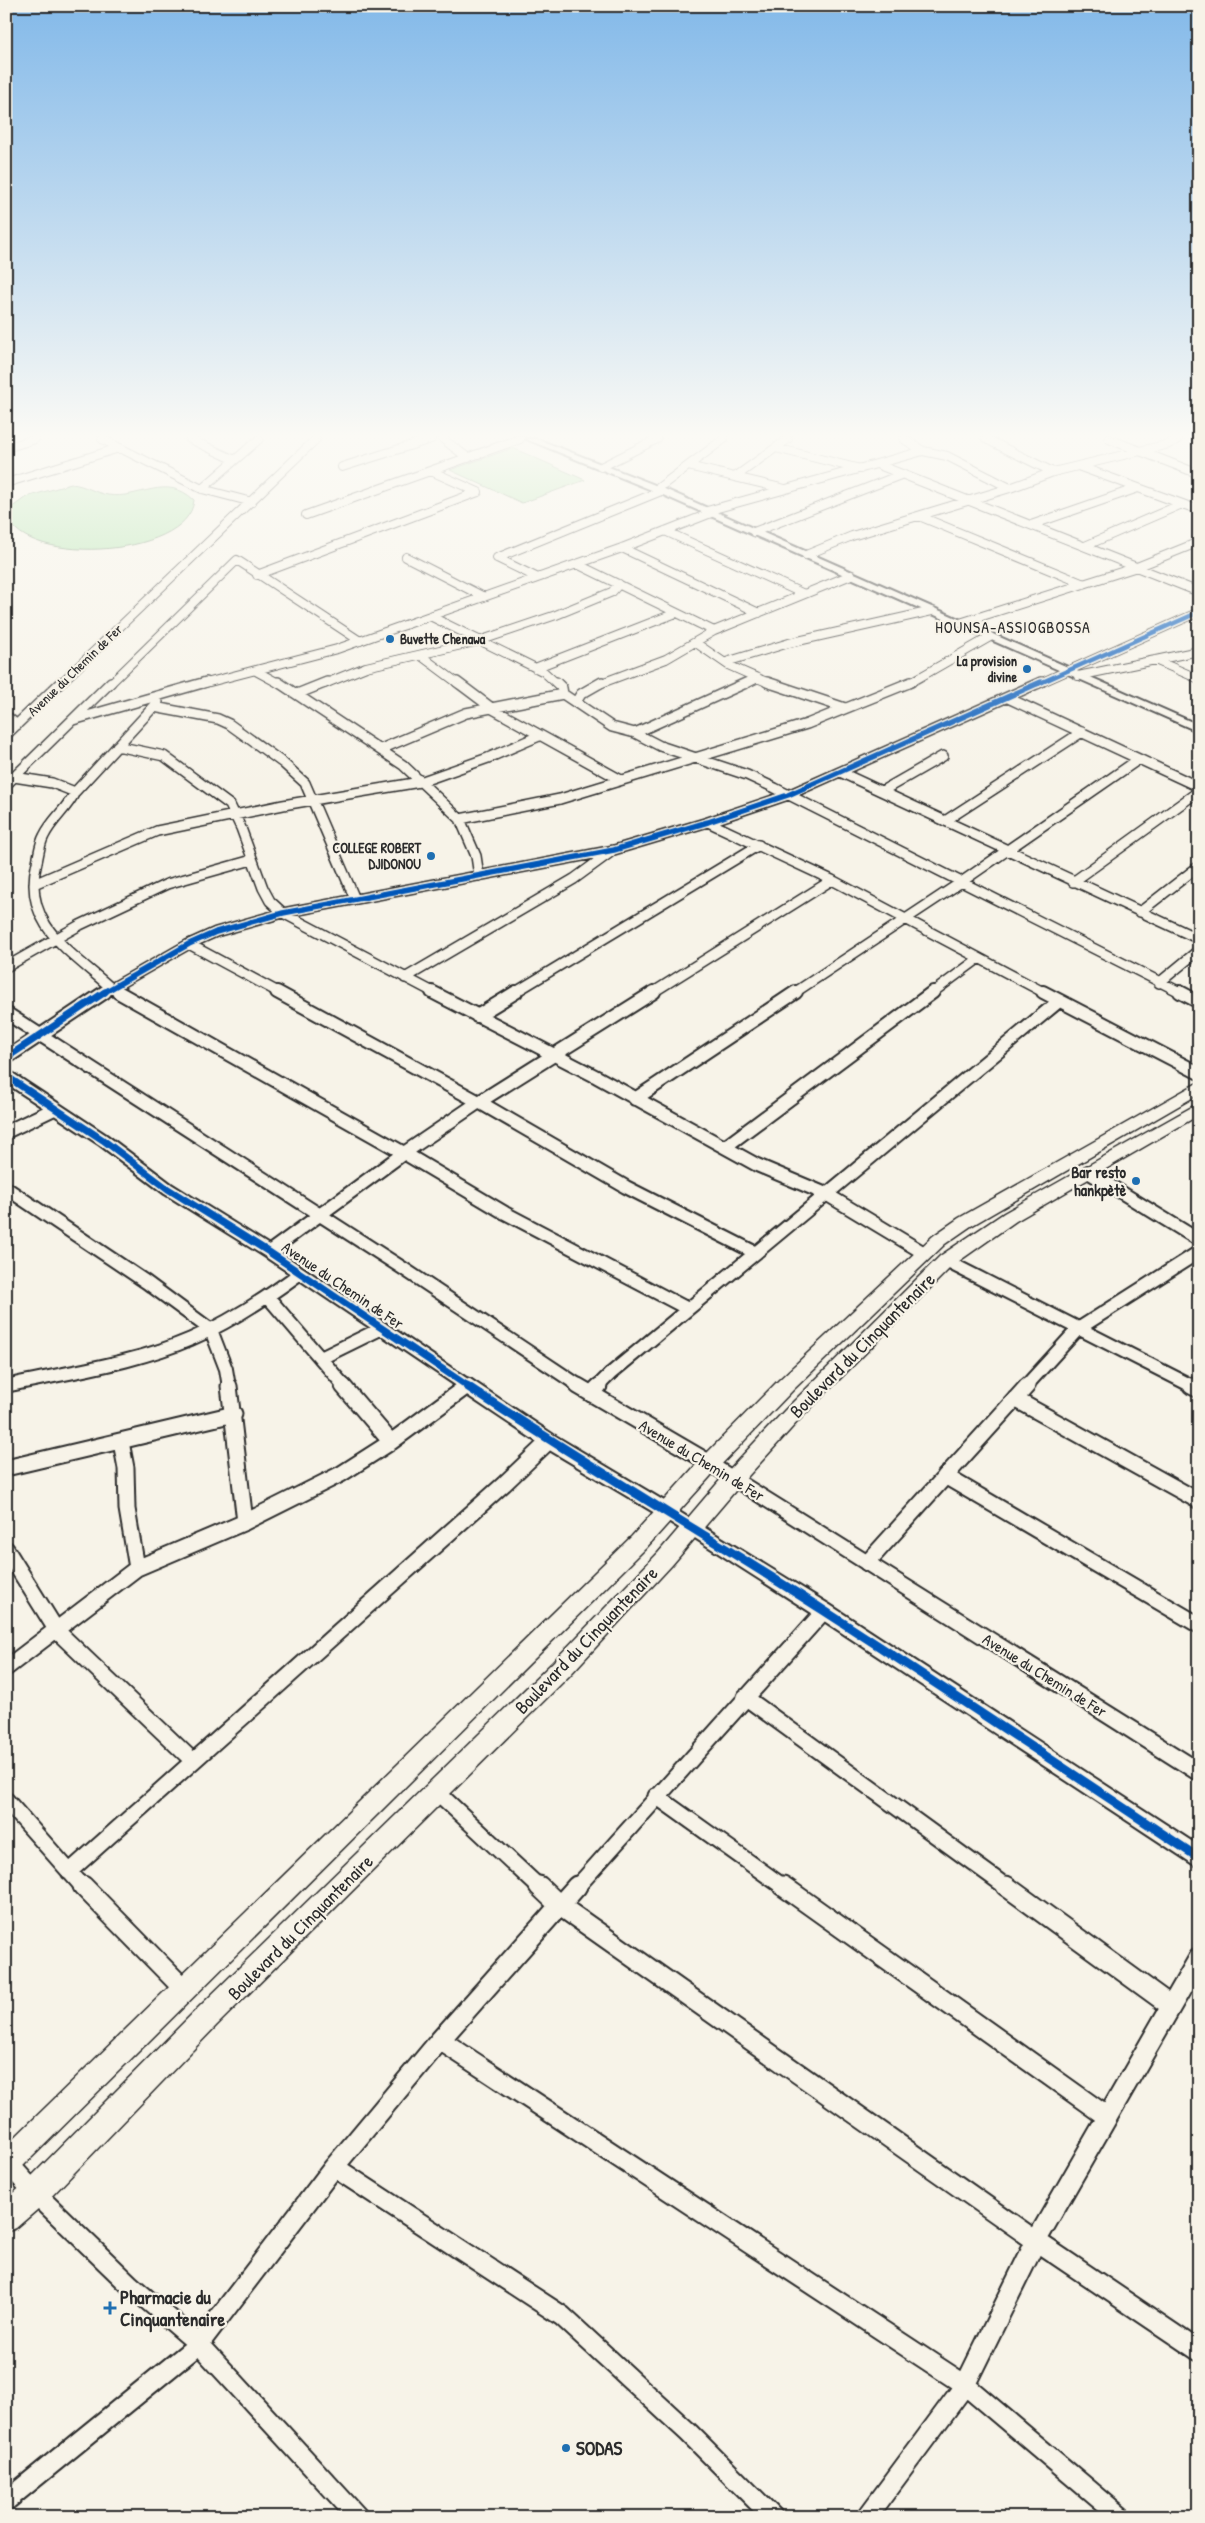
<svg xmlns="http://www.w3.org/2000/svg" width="1205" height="2523" font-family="'Patrick Hand',sans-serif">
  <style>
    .green { fill: #aae2a7; stroke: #6a8669 }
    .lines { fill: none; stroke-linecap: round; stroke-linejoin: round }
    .minor-far4-casing { stroke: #2b2b2b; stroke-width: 10 }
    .minor-far3-casing { stroke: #2b2b2b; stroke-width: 12 }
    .minor-far2-casing { stroke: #2b2b2b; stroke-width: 16 }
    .minor-far1-casing { stroke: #2b2b2b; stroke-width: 19 }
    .minor-casing { stroke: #2b2b2b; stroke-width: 23 }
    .tertiary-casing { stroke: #2b2b2b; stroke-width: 4 }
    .secondary-casing { stroke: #2b2b2b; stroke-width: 3 }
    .minor-far4 { stroke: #f7f3e8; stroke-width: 8 }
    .minor-far3 { stroke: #f7f3e8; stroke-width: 9 }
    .minor-far2 { stroke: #f7f3e8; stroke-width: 12 }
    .minor-far1 { stroke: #f7f3e8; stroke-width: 15 }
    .minor { stroke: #f7f3e8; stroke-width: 19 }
    .tertiary { fill: #f7f3e8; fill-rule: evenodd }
    .secondary { fill: #f7f3e8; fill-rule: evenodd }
    .cycleway-far3-casing { stroke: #f7f3e8; stroke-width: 6 }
    .cycleway-far2-casing { stroke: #f7f3e8; stroke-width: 8 }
    .cycleway-far1-casing { stroke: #f7f3e8; stroke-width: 10 }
    .cycleway-casing { stroke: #f7f3e8; stroke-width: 12 }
    .cycleway-far3 { stroke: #0057b8; stroke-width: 4.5 }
    .cycleway-far2 { stroke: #0057b8; stroke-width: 5.5 }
    .cycleway-far1 { stroke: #0057b8; stroke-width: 7 }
    .cycleway { stroke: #0057b8; stroke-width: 9 }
    .poi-dot { fill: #1f6fb2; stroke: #f7f3e8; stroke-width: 2 }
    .labels { text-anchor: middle; stroke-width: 4.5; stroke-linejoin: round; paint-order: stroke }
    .far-poi-label { font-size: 14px; font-weight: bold; fill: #2b2b2b; stroke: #f7f3e8; text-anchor: end }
    .far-street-label { font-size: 14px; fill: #2b2b2b; stroke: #f7f3e8 }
    .far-quarter-label { font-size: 16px; letter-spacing: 1px; fill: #2b2b2b; stroke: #f7f3e8 }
    .poi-label { font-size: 16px; font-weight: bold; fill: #2b2b2b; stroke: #f7f3e8; text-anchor: end }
    .street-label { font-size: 16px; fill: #2b2b2b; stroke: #f7f3e8 }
    .near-street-label { font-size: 19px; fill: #2b2b2b; stroke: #f7f3e8 }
    .near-poi-label { font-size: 19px; font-weight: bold; fill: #2b2b2b; stroke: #f7f3e8; text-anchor: start }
  </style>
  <rect width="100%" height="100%" fill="#f7f3e8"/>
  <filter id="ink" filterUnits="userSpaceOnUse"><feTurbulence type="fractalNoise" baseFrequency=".02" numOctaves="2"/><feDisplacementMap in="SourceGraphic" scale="10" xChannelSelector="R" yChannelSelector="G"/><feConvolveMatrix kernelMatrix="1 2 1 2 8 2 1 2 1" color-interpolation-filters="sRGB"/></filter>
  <g filter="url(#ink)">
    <!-- green -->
    <path class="green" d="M513 448 585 480 522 503 450 470Z
      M71 484C85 485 95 493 108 495 139 500 166 473 194 500 189 560 11 567 7 511L26 497Z"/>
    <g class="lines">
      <defs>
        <path id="minor-far4" d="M102 439 202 489 252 502
          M190 439 235 460
          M443 439 468 458
          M904 439 923 451 947 456 1010 488
          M986 439 1053 472
          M1109 439 1199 474
          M6 448 35 439
          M776 448 860 469
          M879 465 1199 592
          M688 466 785 489
          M1078 466 1199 510
          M342 467 431 439
          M601 467 657 439
          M431 471 478 492
          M735 477 788 439
          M6 483 119 448
          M202 489 259 439
          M657 489 724 439
          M707 511 923 451
          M306 515 520 439
          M919 516 1084 584
          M1031 525 1138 488
          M665 531 804 594
          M754 532 903 474
          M1085 546 1182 504
          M622 548 759 613
          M806 555 852 536 1010 488 1053 472 1169 444 1178 439
          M406 557 484 597
          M497 558 661 491
          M497 558 536 577
          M577 564 714 631
          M257 575 478 492
          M432 617 544 672 557 684
          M960 623 1137 567 1199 542
          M696 643 728 665 771 684
          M420 655 459 684
          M1155 660 1199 679
          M726 662 789 643 932 611
          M535 668 676 613
          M256 671 280 684
          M1078 676 1199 651
          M60 684 316 439
          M110 684 237 560 360 641
          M202 684 337 649 622 548 711 513
          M324 684 366 667 479 641 556 615 612 592 619 584
          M599 684 666 659 714 631 851 575
          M746 684 758 678
          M908 684 990 637
          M1038 684 1199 612"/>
        <path id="minor-far3" d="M278 682 403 765 460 819 476 856 479 876
          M457 682 493 709 621 780
          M556 682 562 688 563 694 612 727 635 733 660 746 747 775 775 788 1182 993
          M767 682 845 708
          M297 694 327 682
          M1008 698 1199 787
          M576 702 581 694 602 682
          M154 707 218 719 229 724 283 763 305 783 355 899
          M6 716 17 725
          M73 720 206 682
          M635 733 748 682
          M6 735 61 682
          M117 746 164 756 230 805 241 828 263 888 270 901 283 913 435 993
          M381 749 466 713 563 694
          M840 772 1199 939
          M14 777 52 783 75 792C68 808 52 819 44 836 40 843 39 853 37 862 21 924 70 951 111 988L121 993
          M6 785 111 682
          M882 791 943 756
          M75 792 158 702
          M460 819 560 799 807 724 911 682
          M945 821 1082 732
          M708 822 832 880 1045 993
          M1073 882 1199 791
          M34 884 157 831 283 805 420 782 488 758 539 736
          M1140 912 1199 866
          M189 944 280 993
          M6 967 80 925 167 884 252 860
          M405 978 574 879 611 852
          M1159 983 1199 950
          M103 993 189 944 216 932 283 913 614 850 708 822 788 795 1041 682
          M514 993 759 845
          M652 993 832 880
          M794 993 960 883 1139 759
          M932 993 978 959"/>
        <path id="minor-far2" d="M118 992 404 1153 505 1213 688 1309
          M277 992 479 1102 626 1187 756 1253
          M432 992 597 1077 757 1165 826 1194 924 1253
          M1043 992 1199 1073
          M1180 992 1199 1002
          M6 1013 404 1269 581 1387
          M477 1016 516 992
          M6 1058 105 992
          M6 1076 103 1140 168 1189 269 1252 469 1387
          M635 1099 796 992
          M6 1132 54 1109
          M725 1147 933 992
          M1088 1172 1199 1240
          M6 1188 146 1282 211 1330 226 1369 229 1387
          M269 1252 404 1153 479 1102 654 992
          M946 1261 1194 1387
          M268 1297 345 1387
          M321 1358 382 1328
          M6 1386C67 1372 133 1364 191 1339 230 1322 265 1299 299 1274
          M465 1387 468 1385
          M597 1387 610 1374 1059 1001
          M1025 1387 1078 1329 1199 1252"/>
        <path id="minor-far1" d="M229 1386 245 1522
          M343 1386 391 1442
          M467 1386 549 1441 668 1512
          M578 1386 710 1463
          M1191 1386 1199 1390
          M591 1394 599 1386
          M1015 1399 1199 1501
          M121 1442 126 1468 127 1509 137 1568
          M6 1468 234 1414
          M945 1476 1199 1625
          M6 1549 57 1631 192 1760
          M867 1563 1027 1386
          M6 1668 137 1568 245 1522 341 1474 391 1442 467 1386
          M745 1697 1008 1888
          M437 1792 540 1888
          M656 1796 785 1888
          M6 1800 84 1888
          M69 1872 504 1484 549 1441
          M576 1888 824 1611"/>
        <path id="minor" d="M83 1886 184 1989
          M539 1886 559 1905 1036 2241 1199 2351
          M783 1886 1106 2116
          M1006 1886 1171 2006
          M440 2040 965 2385 1121 2517
          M6 2161 35 2193 130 2285 199 2344 358 2517
          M334 2167 562 2316 689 2433 773 2517
          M6 2501 199 2344 334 2167 440 2040 577 1886
          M867 2517 965 2385 1036 2241 1199 1958"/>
        <path id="tertiary" d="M526 439H537L660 487 1199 725V732L654 491Z
          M710 1456 1199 1762V1782L704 1468 702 1463 704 1458Z
          M668 1505 830 1605 1199 1846V1868L818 1617 662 1517 659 1512 662 1507Z"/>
        <path id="secondary" d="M1199 1082V1094L971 1226 945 1244 793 1390 717 1469 646 1548 15 2174 6 2178V2146L632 1536 703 1457 779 1380 933 1236 959 1218Z
          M1199 1103V1115L1016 1221 952 1266 799 1420 741 1484 672 1565 569 1676 217 2025 45 2203 16 2228 6 2232V2200L25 2183 199 2007 553 1662 658 1553 727 1472 785 1410 940 1256 1004 1213Z"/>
      </defs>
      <!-- minor-far4 casing -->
      <use href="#minor-far4" class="minor-far4-casing"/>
      <!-- minor-far3 casing -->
      <use href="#minor-far3" class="minor-far3-casing"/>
      <!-- minor-far2 casing -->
      <use href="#minor-far2" class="minor-far2-casing"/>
      <!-- minor-far1 casing -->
      <use href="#minor-far1" class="minor-far1-casing"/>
      <!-- minor casing -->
      <use href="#minor" class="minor-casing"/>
      <!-- tertiary casing -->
      <use href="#tertiary" class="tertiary-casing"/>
      <!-- secondary casing -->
      <use href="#secondary" class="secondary-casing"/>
      <!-- minor-far4 -->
      <use href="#minor-far4" class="minor-far4"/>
      <!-- minor-far3 -->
      <use href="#minor-far3" class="minor-far3"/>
      <!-- minor-far2 -->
      <use href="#minor-far2" class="minor-far2"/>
      <!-- minor-far1 -->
      <use href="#minor-far1" class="minor-far1"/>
      <!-- minor -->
      <use href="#minor" class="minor"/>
      <!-- tertiary -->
      <use href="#tertiary" class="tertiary"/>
      <!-- secondary -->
      <use href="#secondary" class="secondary"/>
      <defs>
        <path id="cycleway-far3" d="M1038 684 1199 612"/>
        <path id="cycleway-far2" d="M103 993 189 944 216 932 283 913 614 850 708 822 788 795 1041 682"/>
        <path id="cycleway-far1" d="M6 1058 105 992
          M6 1076 103 1140 168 1189 269 1252 469 1387"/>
        <path id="cycleway" d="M467 1386C584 1464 705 1534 823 1610 949 1691 1074 1775 1199 1858"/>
      </defs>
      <!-- cycleway-far3 casing -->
      <use href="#cycleway-far3" class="cycleway-far3-casing"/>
      <!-- cycleway-far2 casing -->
      <use href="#cycleway-far2" class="cycleway-far2-casing"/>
      <!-- cycleway-far1 casing -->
      <use href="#cycleway-far1" class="cycleway-far1-casing"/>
      <!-- cycleway casing -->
      <use href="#cycleway" class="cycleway-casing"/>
      <!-- cycleway-far3 -->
      <use href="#cycleway-far3" class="cycleway-far3"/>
      <!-- cycleway-far2 -->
      <use href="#cycleway-far2" class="cycleway-far2"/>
      <!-- cycleway-far1 -->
      <use href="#cycleway-far1" class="cycleway-far1"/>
      <!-- cycleway -->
      <use href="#cycleway" class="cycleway"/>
    </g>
  </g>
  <!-- sky -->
  <linearGradient id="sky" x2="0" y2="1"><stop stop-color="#83b9e9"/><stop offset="0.55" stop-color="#fbfaf5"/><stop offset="1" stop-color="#fbfaf5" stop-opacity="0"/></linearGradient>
  <rect width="1205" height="792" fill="url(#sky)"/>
  <!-- markers -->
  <g class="poi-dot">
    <circle cx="390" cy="639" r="5"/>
    <circle cx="1027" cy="669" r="5"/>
    <circle cx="431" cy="856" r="5"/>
    <circle cx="1136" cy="1181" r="5"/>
    <path d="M107.5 2300.5h5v5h5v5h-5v5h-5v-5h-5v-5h5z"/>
    <circle cx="566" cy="2448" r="5"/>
  </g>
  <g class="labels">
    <!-- far-poi labels -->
    <g class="far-poi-label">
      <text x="400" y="644" text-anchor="start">Buvette Chenawa</text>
      <text x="1017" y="666">La provision<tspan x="1017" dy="16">divine</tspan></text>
      <text x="421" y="853">COLLEGE ROBERT<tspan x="421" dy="16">DJIDONOU</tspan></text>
    </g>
    <!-- far-street labels -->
    <g class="far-street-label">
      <text transform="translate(75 670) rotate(-44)" y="5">Avenue du Chemin de Fer</text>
    </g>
    <!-- far-quarter labels -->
    <g class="far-quarter-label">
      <text x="1013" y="633">HOUNSA-ASSIOGBOSSA</text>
    </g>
    <!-- poi labels -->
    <g class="poi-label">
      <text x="1126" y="1178">Bar resto<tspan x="1126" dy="18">hankpètè</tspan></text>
    </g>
    <!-- street labels -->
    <g class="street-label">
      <text transform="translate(343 1285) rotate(34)" y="6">Avenue du Chemin de Fer</text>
      <text transform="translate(702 1460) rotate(31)" y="6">Avenue du Chemin de Fer</text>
      <text transform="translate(1045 1675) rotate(32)" y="6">Avenue du Chemin de Fer</text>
    </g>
    <!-- near-street labels -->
    <g class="near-street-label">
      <text transform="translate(862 1345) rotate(-45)" y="7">Boulevard du Cinquantenaire</text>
      <text transform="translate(586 1640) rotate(-46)" y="7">Boulevard du Cinquantenaire</text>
      <text transform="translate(300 1927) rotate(-45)" y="7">Boulevard du Cinquantenaire</text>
    </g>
    <!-- near-poi labels -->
    <g class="near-poi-label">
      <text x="120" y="2304">Pharmacie du<tspan x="120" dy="22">Cinquantenaire</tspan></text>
      <text x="576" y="2455">SODAS</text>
    </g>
  </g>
  <!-- margin -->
  <rect width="1205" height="2523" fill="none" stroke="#f7f3e8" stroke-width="25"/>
  <rect x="12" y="12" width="1180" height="2498" fill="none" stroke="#2b2b2b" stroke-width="2" filter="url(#ink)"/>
</svg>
